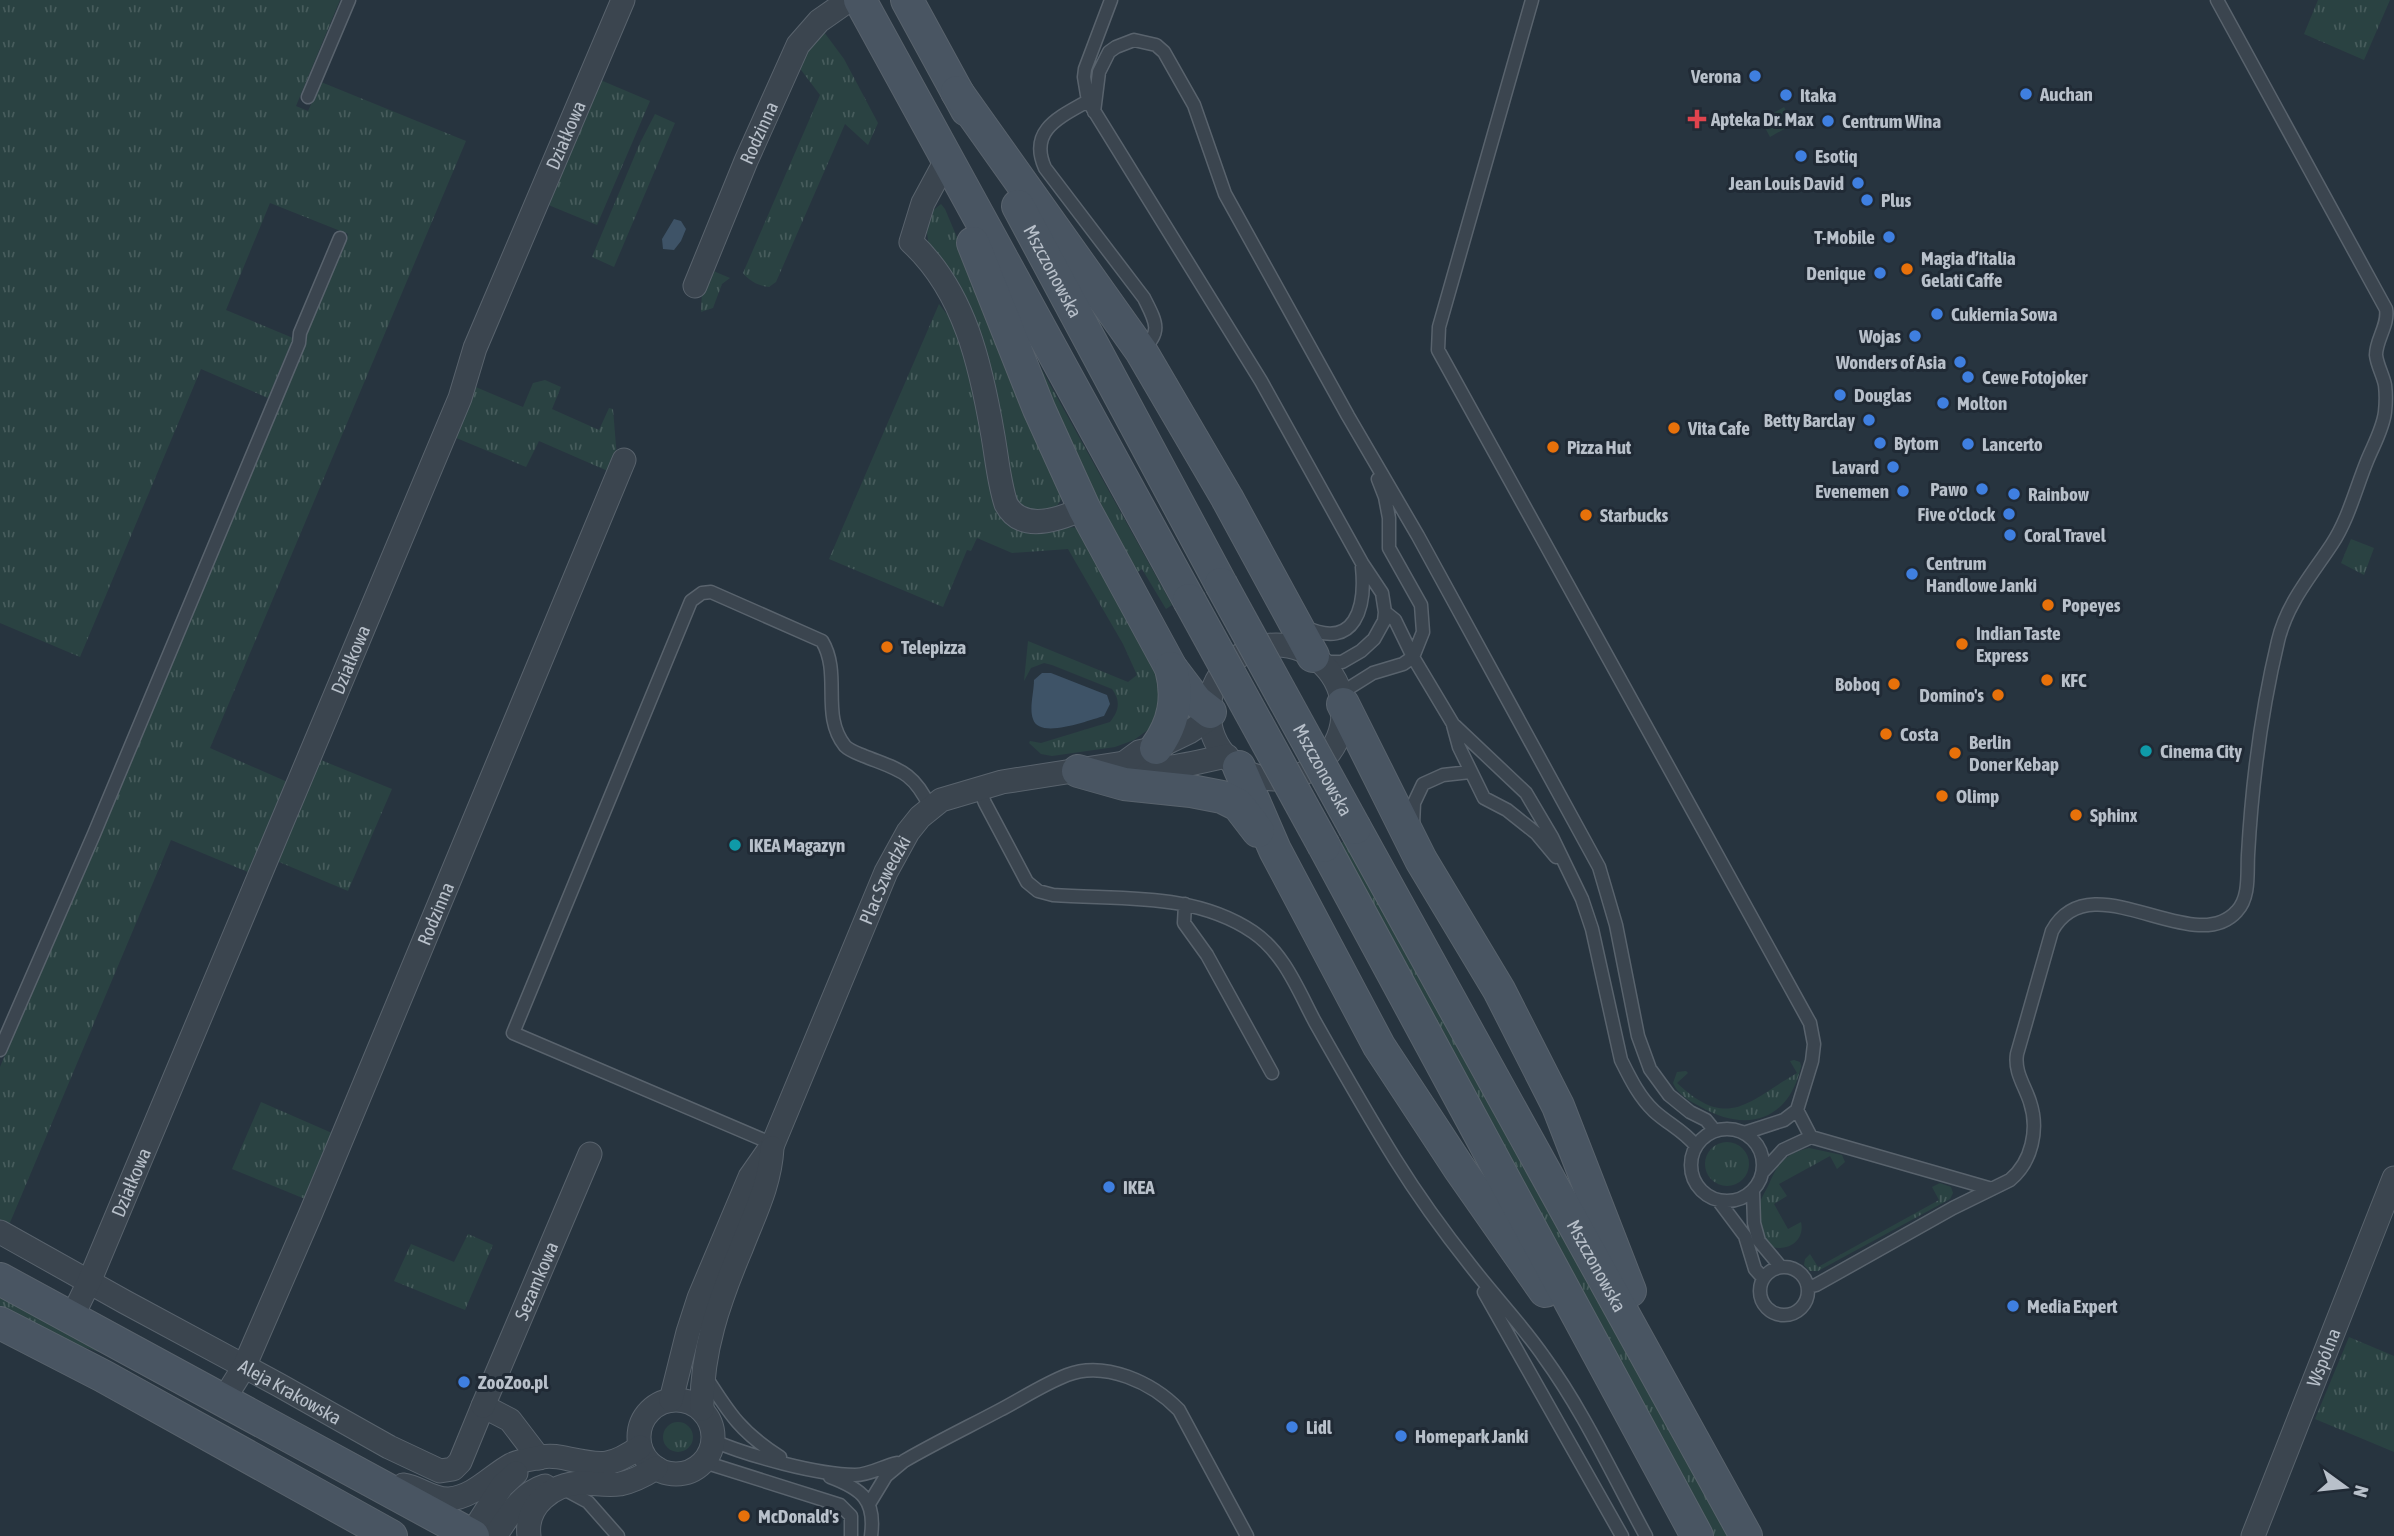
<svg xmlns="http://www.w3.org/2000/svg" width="2394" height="1536" font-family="'Asap Condensed',sans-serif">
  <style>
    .grass { fill: url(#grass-tufts) }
    .forest { fill: url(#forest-crowns) }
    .water { fill: #3e5367 }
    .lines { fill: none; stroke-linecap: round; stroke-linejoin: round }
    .service-casing { stroke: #59636d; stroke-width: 15 }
    .minor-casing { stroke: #59636d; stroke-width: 25 }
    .secondary-casing { stroke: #59636d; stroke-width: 34 }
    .service { stroke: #3b454f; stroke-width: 12 }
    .minor { stroke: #3b454f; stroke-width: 23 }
    .secondary { stroke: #495562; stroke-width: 32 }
    .secondary-bridge-casing { stroke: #59636d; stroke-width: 34; stroke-linecap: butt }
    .secondary-bridge { stroke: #495562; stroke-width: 32 }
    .shop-dot { fill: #3f7fe0; stroke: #202a35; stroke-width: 2.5 }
    .health-dot { fill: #e0444e; stroke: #202a35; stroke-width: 2.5 }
    .food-dot { fill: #e8710a; stroke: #202a35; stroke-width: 2.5 }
    .culture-dot { fill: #0f9aa8; stroke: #202a35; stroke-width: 2.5 }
    .labels { text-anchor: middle; stroke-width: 6; stroke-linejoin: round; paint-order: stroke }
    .poi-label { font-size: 19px; font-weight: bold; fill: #b8c0ca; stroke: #202a35; text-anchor: start }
    .street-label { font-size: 19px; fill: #b8c0ca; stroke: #202a35 }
  </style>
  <defs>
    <pattern id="grass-tufts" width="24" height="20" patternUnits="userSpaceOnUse" patternTransform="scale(1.75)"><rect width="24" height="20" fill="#2a4242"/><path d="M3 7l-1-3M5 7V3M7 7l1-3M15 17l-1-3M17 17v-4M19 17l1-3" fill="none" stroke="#475c5c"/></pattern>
    <pattern id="forest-crowns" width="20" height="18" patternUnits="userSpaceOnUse" patternTransform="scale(1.75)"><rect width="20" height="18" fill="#2a4242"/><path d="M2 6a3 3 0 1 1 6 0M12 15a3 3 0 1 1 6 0" fill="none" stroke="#475c5c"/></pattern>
  </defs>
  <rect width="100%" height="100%" fill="#27343f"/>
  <!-- grass -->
  <path class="grass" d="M0 0H340L296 106 308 111 321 82 466 141 210 748 292 784 282 810 272 815 266 830 269 841 255 875 171 840 9 1225 0 1221V1067L348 234 270 203 226 310 293 338 268 398 201 369 80 657 0 623Z
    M2318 0H2390L2364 60 2304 34Z
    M824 32 844 59 878 123 868 145 845 124 776 282 769 287C759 286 749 281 743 273L820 95 798 66 804 53Z
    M598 79 650 101 597 225 546 204Z
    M655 114 675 123 614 267 592 257 640 143Z
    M941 204 945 209 975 280 1015 394 1061 489V500L1054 510 1035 514 1018 504 963 304 951 272 929 248 925 217Z
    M711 270 730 278 722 284 713 308 701 312 702 291Z
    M939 304 949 317 957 336H960L1010 524C1032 543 1054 523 1078 528L1150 660 1160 684 1161 698 1157 717 1149 729 1134 740 1115 747 1052 756 1041 754 1029 743 1030 741 1041 743 1110 722C1119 711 1121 701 1112 689L1052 665 1044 663 1031 668 1024 681 1028 641 1128 682 1137 675 1123 644 1068 549 1012 553 977 538 971 551 967 550 943 607 829 559Z
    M1027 343 1172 605 1166 609 1142 569 1133 575 1046 412Z
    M545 380 561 387 552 409 599 430 609 408 613 409 617 458 610 472 539 441 526 467 449 435 471 385 523 407 533 383Z
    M2351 539 2374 548 2364 575 2341 563Z
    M316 758 392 789 348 891 272 859 275 851 284 848 290 833 286 828Z
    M1348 839 1729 1536H1713L1339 844Z
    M1794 1060 1800 1062 1801 1066C1790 1119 1748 1134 1701 1107 1690 1101 1678 1095 1673 1083L1677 1072 1686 1071 1688 1073 1677 1083C1728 1131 1747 1102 1797 1073L1790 1061Z
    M261 1102 332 1133 305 1199 232 1169Z
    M1705 1164a22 22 0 1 1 44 0a22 22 0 1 1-44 0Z
    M1809 1148 1842 1155 1845 1162 1837 1169 1830 1156 1779 1184 1787 1196 1774 1204 1788 1229 1801 1222C1806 1244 1781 1255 1765 1243 1762 1234 1759 1225 1758 1216 1757 1203 1764 1195 1769 1184 1778 1163 1785 1154 1809 1148Z
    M1940 1183 1951 1187 1953 1193 1950 1199 1818 1271H1810L1804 1265 1805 1259 1810 1254 1818 1267 1939 1200 1932 1187Z
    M468 1234 493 1245 465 1310 394 1281 411 1244 454 1262Z
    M0 1295 108 1355 48 1335 0 1309Z
    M2349 1337 2394 1356V1452L2315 1419Z
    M663 1437a15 15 0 1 1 30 0a15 15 0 1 1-30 0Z"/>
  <!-- forest -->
  <path class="forest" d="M1784 107 1793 124 1770 137 1761 120Z"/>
  <!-- water -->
  <path class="water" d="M674 219 681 221 686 229 681 241 674 250 663 249 662 239Z
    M1042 673H1051L1107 695 1110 704 1104 716C1089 720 1039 740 1033 719 1029 709 1034 692 1034 680Z"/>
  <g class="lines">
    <defs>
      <path id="service" d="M1111 0 1085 69 1084 77 1088 101 1261 381 1362 563 1382 593 1385 612 1384 621 1374 639 1361 651 1342 662H1320
        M1532 0 1439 327 1438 350 1810 1023 1814 1044 1812 1061 1797 1110 1811 1137 1992 1189
        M308 97 349 0
        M1088 101C1060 117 1028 130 1045 168L1144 298C1156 322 1163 332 1141 351
        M1094 112 1099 72 1109 52 1116 47 1134 40 1156 45 1164 52 1194 105 1225 194 1348 416 1418 536 1599 867 1616 925 1638 1036 1650 1069 1669 1095 1690 1112 1706 1120 1715 1131
        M1385 612 1395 620 1413 657 1453 724 1526 793 1552 837 1582 899 1592 929 1621 1060C1630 1078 1639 1097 1654 1111 1668 1124 1683 1130 1696 1146
        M1305 627C1356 651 1366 606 1362 567
        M1341 693 1373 673 1403 664 1413 657 1423 632 1421 605 1389 548V518L1385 497 1378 479
        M1453 725 1459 747 1484 798 1507 810 1536 833 1556 857
        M979 788 985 803 1027 882 1038 891 1053 895C1121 900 1194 892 1253 932 1284 953 1298 990 1315 1022 1341 1068 1367 1114 1395 1159 1418 1196 1444 1232 1471 1266 1495 1297 1522 1325 1544 1357 1584 1412 1613 1476 1646 1536
        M1413 825 1414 803 1423 784 1443 775 1470 772
        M1185 904 1184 923 1207 955 1272 1073
        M0 1050 94 834 299 343 300 333 340 238
        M1691 1165a36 36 0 1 1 72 0a36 36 0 1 1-72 0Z
        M1744 1133 1784 1120 1797 1110
        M773 1144 513 1033 691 601 702 593 711 592 822 641C842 674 820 715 845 746 850 751 857 753 864 756 899 770 913 771 930 807
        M1762 1173 1783 1150 1811 1137
        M1753 1192 1754 1223 1759 1241 1780 1266
        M1718 1200 1745 1236 1755 1269 1763 1278
        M1760 1291a24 24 0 1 1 48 0a24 24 0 1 1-48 0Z
        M1808 1287 1816 1285 1953 1208 2010 1180C2032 1162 2039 1129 2030 1102 2025 1086 2014 1072 2017 1054L2052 931C2091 860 2194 960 2237 911 2250 897 2247 874 2248 855 2252 783 2261 712 2278 641 2287 603 2311 576 2332 544 2348 520 2356 488 2367 461 2373 446 2383 429 2385 412 2386 403 2386 393 2385 385 2383 375 2377 365 2376 355 2376 339 2389 325 2386 309L2217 0
        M1484 1292 1622 1536
        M706 1377C730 1415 742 1433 780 1457
        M714 1441C749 1456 818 1475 855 1475 870 1475 883 1466 897 1463
        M704 1462 840 1505 851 1516V1536
        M830 1477C862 1489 876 1500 871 1536
        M562 1488 588 1502 618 1536
        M869 1504 886 1476 904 1461C935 1443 968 1427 1000 1410 1021 1399 1044 1384 1067 1375 1105 1360 1153 1383 1179 1410L1247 1536"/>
      <g id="minor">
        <path d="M943 166 923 203 911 242C965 292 981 366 993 436 997 459 999 483 1006 504 1022 534 1061 519 1084 508"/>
        <path id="s1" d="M695 286 746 161 798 45 819 21 849 0"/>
        <circle cx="1276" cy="712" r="67"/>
        <path d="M1124 763C1155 776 1194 762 1227 756"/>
        <path id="s2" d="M0 1232 125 1302 279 1385 389 1447 440 1471 453 1469 460 1462 483 1406 510 1420 539 1458"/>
        <path id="s3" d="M72 1317 89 1282 460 398 475 348 623 0"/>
        <path id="s4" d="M224 1399 244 1367 310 1215 624 460"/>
        <circle cx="676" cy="1437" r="37"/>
        <path id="s5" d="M671 1400 688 1332 699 1298 750 1177 773 1144 886 872 908 832 920 817 941 800 1002 782 1124 763 1139 752 1156 748 1189 732 1210 718"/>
        <path id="s6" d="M483 1406 590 1154"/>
        <path d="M702 1409C701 1352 719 1301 741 1249 754 1215 770 1185 772 1148"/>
        <path d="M403 1485C419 1487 432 1500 449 1499 474 1497 491 1476 511 1465 520 1460 533 1459 542 1457 551 1455 560 1457 569 1459 603 1466 611 1467 640 1447"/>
        <path d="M470 1536 502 1486 516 1473"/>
        <path d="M495 1536C509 1516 520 1494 545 1486"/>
        <path d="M529 1536C525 1505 553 1484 581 1483 595 1483 607 1486 620 1484 634 1481 645 1475 656 1468"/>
        <path id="s7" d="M2253 1536 2394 1178"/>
      </g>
      <g id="secondary">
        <path d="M860 0 1189 600"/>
        <path d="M907 0 967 110"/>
        <path d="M957 92 1141 351 1227 498 1313 656"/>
        <path id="s8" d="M1018 206 1221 584"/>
        <path d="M973 243 1039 409 1084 508 1171 668 1196 701 1210 712"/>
        <path d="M1343 704 1421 860 1499 990 1558 1106 1630 1291"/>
        <path d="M1156 748C1174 723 1179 698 1171 668"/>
        <path d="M1239 767 1275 850 1379 1046 1459 1168 1545 1291"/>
        <path d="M1078 771 1124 784 1191 791 1222 797 1238 805 1258 831"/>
        <path id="s9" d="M1355 828 1746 1536"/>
        <path d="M1324 846 1697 1536"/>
        <path d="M0 1279 473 1536"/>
        <path d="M0 1323 103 1376 391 1536"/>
      </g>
    </defs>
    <!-- service casing -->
    <use href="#service" class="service-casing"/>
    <!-- minor casing -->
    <use href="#minor" class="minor-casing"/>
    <!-- secondary casing -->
    <use href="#secondary" class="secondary-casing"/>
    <!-- service -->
    <use href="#service" class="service"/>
    <!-- minor -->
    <use href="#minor" class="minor"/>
    <!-- secondary -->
    <use href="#secondary" class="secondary"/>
    <defs>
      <g id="secondary-bridge">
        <path id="s10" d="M1221 584 1355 828"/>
        <path d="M1189 600 1324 846"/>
      </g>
    </defs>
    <!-- secondary-bridge casing -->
    <use href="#secondary-bridge" class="secondary-bridge-casing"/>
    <!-- secondary-bridge -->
    <use href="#secondary-bridge" class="secondary-bridge"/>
  </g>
  <!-- markers -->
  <g class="shop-dot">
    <circle cx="1755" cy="76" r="7"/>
    <circle cx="2026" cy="94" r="7"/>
    <circle cx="1786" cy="95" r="7"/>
    <circle cx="1828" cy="121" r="7"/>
    <circle cx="1801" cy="156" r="7"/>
    <circle cx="1858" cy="183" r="7"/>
    <circle cx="1867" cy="200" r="7"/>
    <circle cx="1889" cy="237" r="7"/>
    <circle cx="1880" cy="273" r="7"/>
    <circle cx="1937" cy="314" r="7"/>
    <circle cx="1915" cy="336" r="7"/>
    <circle cx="1960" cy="362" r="7"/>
    <circle cx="1968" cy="377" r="7"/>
    <circle cx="1840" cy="395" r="7"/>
    <circle cx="1943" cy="403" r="7"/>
    <circle cx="1869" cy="420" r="7"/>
    <circle cx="1880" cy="443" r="7"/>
    <circle cx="1968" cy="444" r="7"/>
    <circle cx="1893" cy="467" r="7"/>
    <circle cx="1982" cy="489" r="7"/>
    <circle cx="1903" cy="491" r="7"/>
    <circle cx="2014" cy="494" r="7"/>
    <circle cx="2009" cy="514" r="7"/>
    <circle cx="2010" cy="535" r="7"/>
    <circle cx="1912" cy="574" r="7"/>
    <circle cx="1109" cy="1187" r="7"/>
    <circle cx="2013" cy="1306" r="7"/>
    <circle cx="464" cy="1382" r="7"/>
    <circle cx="1292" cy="1427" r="7"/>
    <circle cx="1401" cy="1436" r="7"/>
  </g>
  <path class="health-dot" d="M1693.5 108.5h7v7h7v7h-7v7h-7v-7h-7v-7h7z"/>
  <g class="food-dot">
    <circle cx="1907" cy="269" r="7"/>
    <circle cx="1674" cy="428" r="7"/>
    <circle cx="1553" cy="447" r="7"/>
    <circle cx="1586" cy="515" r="7"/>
    <circle cx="2048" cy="605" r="7"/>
    <circle cx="1962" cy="644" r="7"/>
    <circle cx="887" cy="647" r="7"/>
    <circle cx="2047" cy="680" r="7"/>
    <circle cx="1894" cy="684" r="7"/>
    <circle cx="1998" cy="695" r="7"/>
    <circle cx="1886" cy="734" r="7"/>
    <circle cx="1955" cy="753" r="7"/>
    <circle cx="1942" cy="796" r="7"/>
    <circle cx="2076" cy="815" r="7"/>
    <circle cx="744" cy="1516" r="7"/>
  </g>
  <g class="culture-dot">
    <circle cx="2146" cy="751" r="7"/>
    <circle cx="735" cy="845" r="7"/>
  </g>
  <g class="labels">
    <!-- poi labels -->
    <g class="poi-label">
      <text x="1741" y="83" text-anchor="end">Verona</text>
      <text x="2040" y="101">Auchan</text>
      <text x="1800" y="102">Itaka</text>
      <text x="1711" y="126">Apteka Dr. Max</text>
      <text x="1842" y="128">Centrum Wina</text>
      <text x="1815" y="163">Esotiq</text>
      <text x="1844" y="190" text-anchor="end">Jean Louis David</text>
      <text x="1881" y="207">Plus</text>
      <text x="1875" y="244" text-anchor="end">T-Mobile</text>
      <text x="1921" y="265">Magia d’italia<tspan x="1921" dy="22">Gelati Caffe</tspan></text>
      <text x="1866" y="280" text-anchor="end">Denique</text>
      <text x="1951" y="321">Cukiernia Sowa</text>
      <text x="1901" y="343" text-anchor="end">Wojas</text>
      <text x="1946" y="369" text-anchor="end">Wonders of Asia</text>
      <text x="1982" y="384">Cewe Fotojoker</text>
      <text x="1854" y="402">Douglas</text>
      <text x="1957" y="410">Molton</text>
      <text x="1855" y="427" text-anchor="end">Betty Barclay</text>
      <text x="1688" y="435">Vita Cafe</text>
      <text x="1894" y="450">Bytom</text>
      <text x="1982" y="451">Lancerto</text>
      <text x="1567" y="454">Pizza Hut</text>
      <text x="1879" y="474" text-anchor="end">Lavard</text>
      <text x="1968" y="496" text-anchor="end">Pawo</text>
      <text x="1889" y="498" text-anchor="end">Evenemen</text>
      <text x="2028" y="501">Rainbow</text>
      <text x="1995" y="521" text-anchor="end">Five o'clock</text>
      <text x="1600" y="522">Starbucks</text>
      <text x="2024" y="542">Coral Travel</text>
      <text x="1926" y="570">Centrum<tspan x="1926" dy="22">Handlowe Janki</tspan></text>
      <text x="2062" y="612">Popeyes</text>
      <text x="1976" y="640">Indian Taste<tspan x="1976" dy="22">Express</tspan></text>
      <text x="901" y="654">Telepizza</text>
      <text x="2061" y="687">KFC</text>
      <text x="1880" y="691" text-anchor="end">Boboq</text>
      <text x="1984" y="702" text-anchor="end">Domino's</text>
      <text x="1900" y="741">Costa</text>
      <text x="1969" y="749">Berlin<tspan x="1969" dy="22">Doner Kebap</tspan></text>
      <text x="2160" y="758">Cinema City</text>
      <text x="1956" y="803">Olimp</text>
      <text x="2090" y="822">Sphinx</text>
      <text x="749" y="852">IKEA Magazyn</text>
      <text x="1123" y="1194">IKEA</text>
      <text x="2027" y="1313">Media Expert</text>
      <text x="478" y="1389">ZooZoo.pl</text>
      <text x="1306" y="1434">Lidl</text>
      <text x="1415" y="1443">Homepark Janki</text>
      <text x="758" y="1523">McDonald's</text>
    </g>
    <!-- street labels -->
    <g class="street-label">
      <text dy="7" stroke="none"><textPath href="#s1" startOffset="166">Rodzinna</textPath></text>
      <text dy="7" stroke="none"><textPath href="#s3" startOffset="1281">Działkowa</textPath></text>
      <text dy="7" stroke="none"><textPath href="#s8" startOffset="74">Mszczonowska</textPath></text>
      <text dy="7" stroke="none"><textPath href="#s3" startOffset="714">Działkowa</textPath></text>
      <text dy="7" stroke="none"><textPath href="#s10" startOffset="212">Mszczonowska</textPath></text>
      <text dy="7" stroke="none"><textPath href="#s5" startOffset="564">Plac Szwedzki</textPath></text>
      <text dy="7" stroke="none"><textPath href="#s4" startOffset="530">Rodzinna</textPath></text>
      <text dy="7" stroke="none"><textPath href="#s3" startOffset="147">Działkowa</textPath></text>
      <text dy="7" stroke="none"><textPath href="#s9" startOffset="500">Mszczonowska</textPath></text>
      <text dy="7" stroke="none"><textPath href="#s6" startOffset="136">Sezamkowa</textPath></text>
      <text dy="7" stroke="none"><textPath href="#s7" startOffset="192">Wspólna</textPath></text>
      <text dy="7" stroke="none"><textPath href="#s2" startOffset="331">Aleja Krakowska</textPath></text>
    </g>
  </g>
  <!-- north arrow -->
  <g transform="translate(2345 1487) rotate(105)" stroke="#202a35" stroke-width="5" paint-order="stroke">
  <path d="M0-5L12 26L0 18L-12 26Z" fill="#b8c0ca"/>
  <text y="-10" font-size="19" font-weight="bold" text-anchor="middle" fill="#b8c0ca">N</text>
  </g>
</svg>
